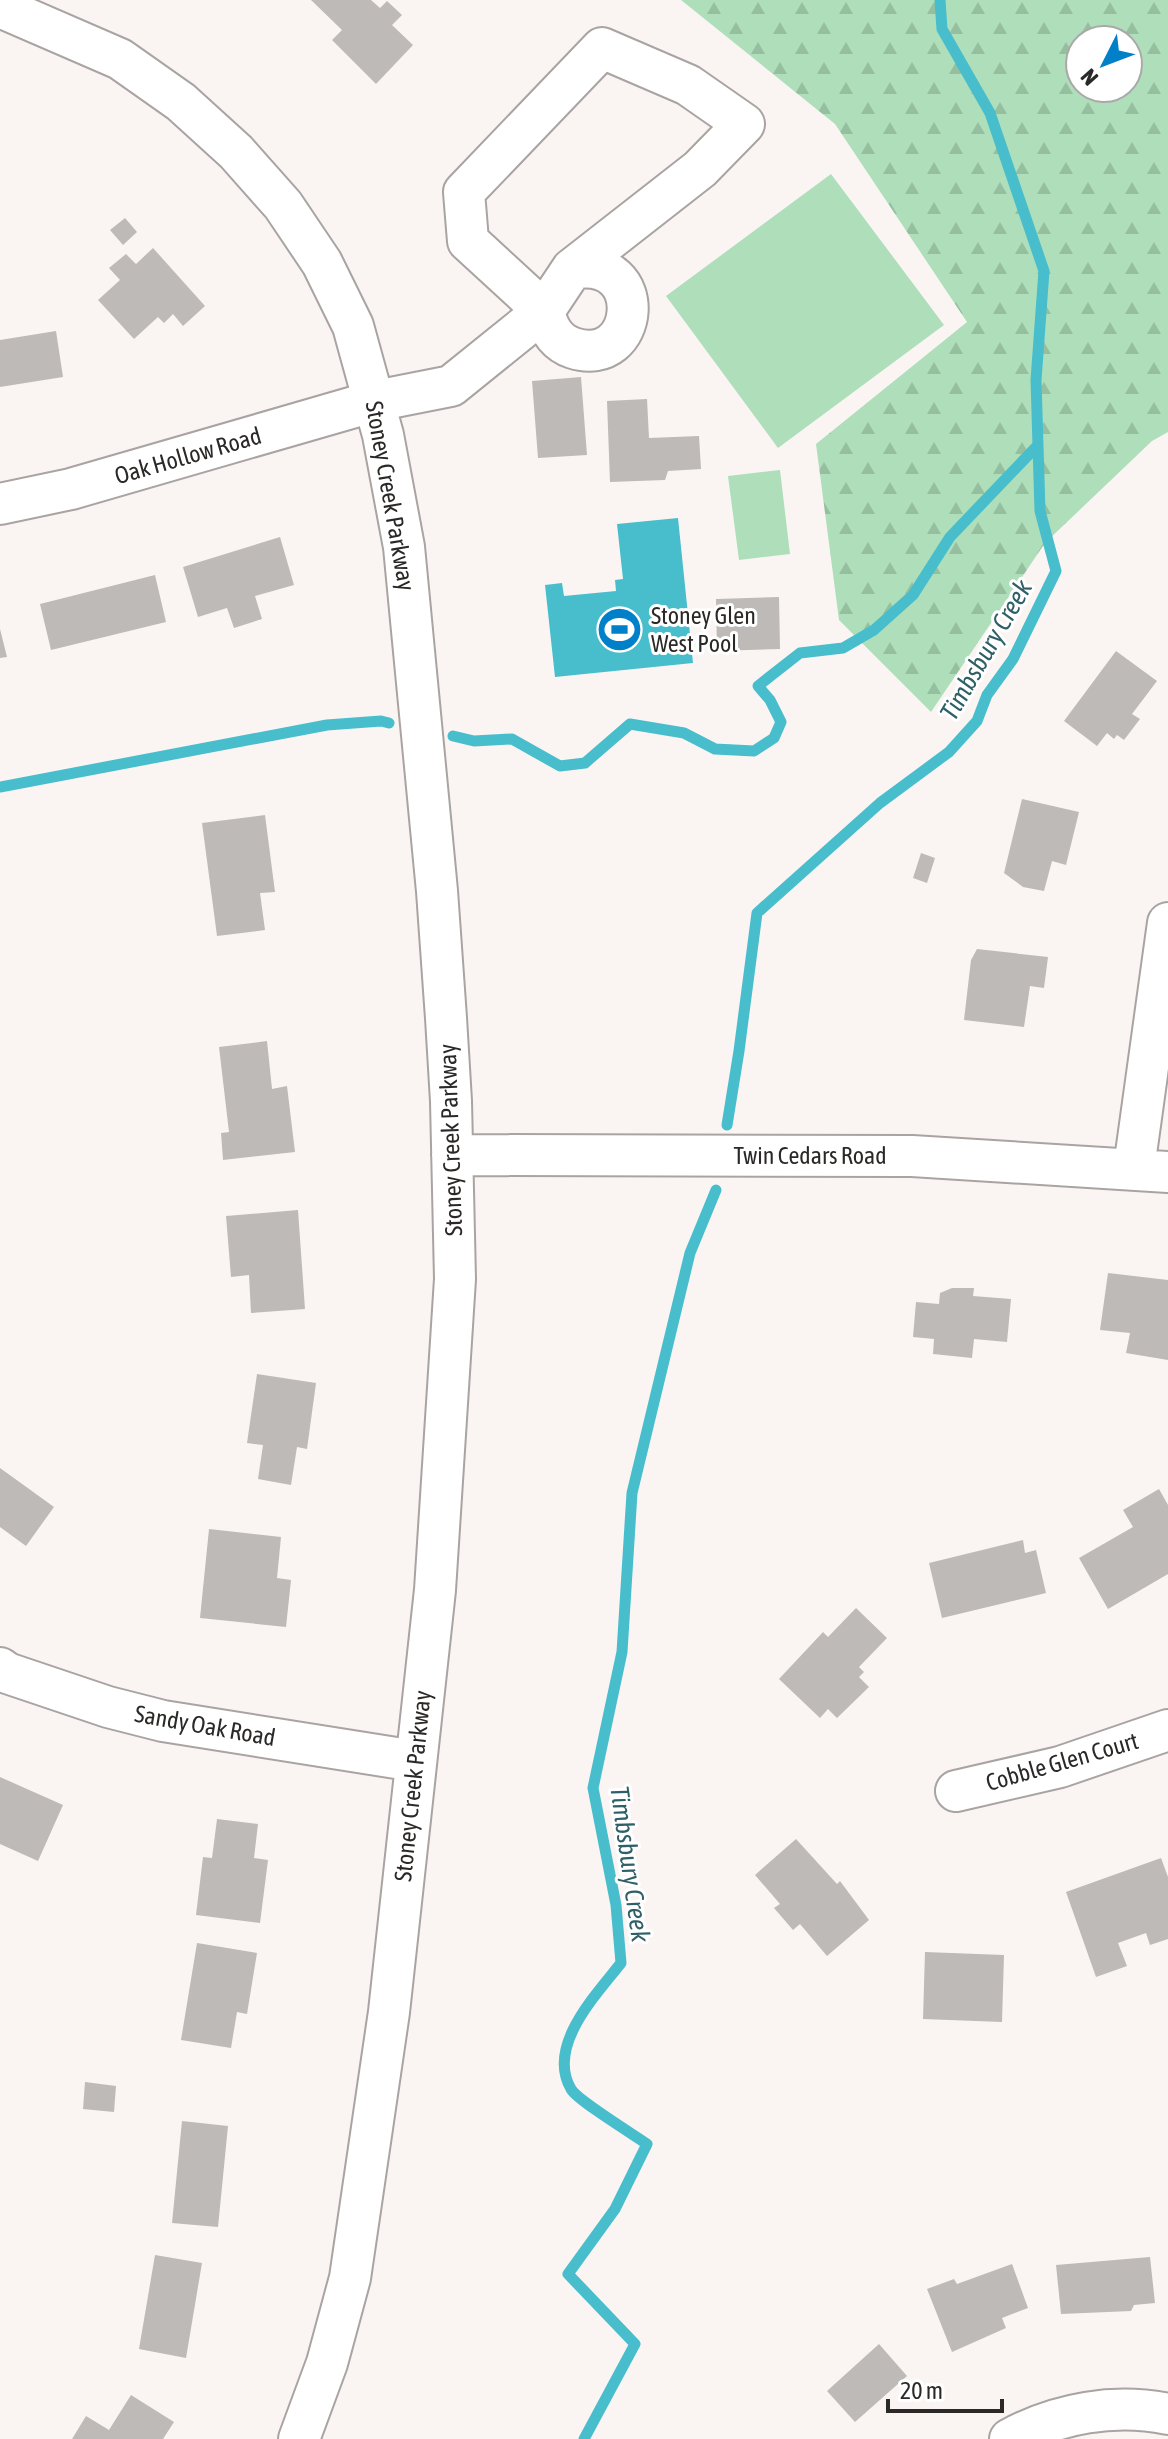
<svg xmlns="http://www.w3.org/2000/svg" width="1168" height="2439" font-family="'Asap Condensed',sans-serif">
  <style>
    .forest { fill: url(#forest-firs); fill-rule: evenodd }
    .pitch { fill: #aedfba }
    .water { fill: #48becd }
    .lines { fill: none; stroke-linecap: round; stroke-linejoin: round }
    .stream { stroke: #48becd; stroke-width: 11 }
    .building { fill: #bdbab7 }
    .street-casing { stroke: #a9a4a2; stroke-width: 44 }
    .street { stroke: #fff; stroke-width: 40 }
    .labels { text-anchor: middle; stroke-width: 6; stroke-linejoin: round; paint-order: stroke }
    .street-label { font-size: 24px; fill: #2b2928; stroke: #fff }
    .poi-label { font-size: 24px; fill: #2b2928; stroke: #fff; text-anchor: start }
    .water-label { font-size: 26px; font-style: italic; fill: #2f6067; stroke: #fff }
  </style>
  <defs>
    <pattern id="forest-firs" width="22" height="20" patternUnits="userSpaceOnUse" patternTransform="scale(2)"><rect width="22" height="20" fill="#aedfba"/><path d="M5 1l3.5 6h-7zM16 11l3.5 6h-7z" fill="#96bfa0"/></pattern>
  </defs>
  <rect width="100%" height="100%" fill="#faf5f3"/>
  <!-- forest -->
  <path class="forest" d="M681 0H1168V432L1152 441 1045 543 931 712 839 620 816 444 967 322 835 124ZM1080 40H1128V88H1080Z"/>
  <!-- pitch -->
  <path class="pitch" d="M831 174 944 325 778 448 666 296Z
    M780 470 790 554 739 560 728 476Z"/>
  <!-- water -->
  <path class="water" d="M678 518 693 663 555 677 545 585 562 583 564 596 616 591 615 580 623 579 617 524Z"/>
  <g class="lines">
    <!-- stream -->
    <path class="stream" d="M453 736 474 741 512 739 560 766 585 763 630 724 684 733 715 749 754 751 774 738 781 722 770 700 758 686 800 653 843 648 874 630 913 595 950 537 1038 445
      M0 787 327 725 381 721 389 723
      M727 1125 739 1051 757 913 880 803 949 752 977 721 987 695 1013 659 1056 571 1040 511 1036 380 1044 271 990 113 942 29 940 0
      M584 2439 635 2344 568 2274 615 2209 647 2144C634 2135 577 2100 571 2089 546 2046 596 1995 621 1963L616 1905 593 1788 622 1652 632 1493 690 1253 716 1190"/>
  </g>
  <!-- building -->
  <path class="building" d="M311 0H371L380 8 387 1 402 15 392 25 413 45 376 84 332 40 342 30Z
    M125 218 137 232 123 245 110 230Z
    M153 248 205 306 183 326 173 314 164 323 158 317 134 339 98 300 120 280 109 268 126 254 136 264Z
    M56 331 63 377 0 387V340Z
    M581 377 587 455 538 458 532 381Z
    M647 399 649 438 699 436 701 469 668 471 665 480 610 482 607 401Z
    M280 537 294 585 255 596 262 619 234 628 227 608 198 617 183 567Z
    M155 575 166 622 51 650 40 604Z
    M779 597 780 649 717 651 716 599Z
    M0 629 7 657 0 658Z
    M1116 651 1157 681 1132 714 1140 719 1124 740 1117 735 1114 739 1107 733 1097 746 1064 721Z
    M1022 799 1079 812 1066 865 1052 861 1044 891 1023 887 1004 873Z
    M265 815 275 892 260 893 265 930 217 936 202 823Z
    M921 853 935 858 927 883 913 878Z
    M977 949 1048 957 1044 988 1030 986 1024 1027 964 1020 971 960Z
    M267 1041 272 1089 287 1086 295 1152 223 1160 221 1133 229 1132 219 1047Z
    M298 1210 305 1309 251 1313 249 1275 231 1277 226 1216Z
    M1108 1273 1168 1280V1360L1126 1353 1130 1333 1100 1330Z
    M952 1288H974L973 1296 1011 1299 1007 1342 974 1339 972 1358 933 1354 934 1339 913 1337 916 1302 939 1304 940 1293Z
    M257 1374 316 1383 307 1449 297 1447 291 1485 258 1479 263 1445 247 1443Z
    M0 1468 54 1507 26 1546 0 1527Z
    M1159 1489 1168 1505V1574L1108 1609 1079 1558 1133 1527 1123 1510Z
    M209 1529 281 1537 277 1578 291 1580 286 1627 200 1618Z
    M1023 1540 1025 1553 1036 1550 1046 1593 942 1618 929 1563Z
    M856 1608 887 1638 859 1667 864 1672 859 1677 869 1687 837 1718 828 1709 820 1718 779 1679 823 1632 828 1637Z
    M0 1777 63 1805 38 1861 0 1844Z
    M217 1819 258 1824 254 1858 268 1860 260 1923 196 1915 203 1857 212 1858Z
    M796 1839 837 1884 840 1881 869 1920 827 1956 800 1924 793 1930 774 1908 780 1904 755 1875Z
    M1161 1858 1168 1877V1939L1150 1945 1146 1933 1118 1943 1127 1966 1096 1977 1066 1892Z
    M197 1943 257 1953 247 2014 237 2012 231 2048 181 2040Z
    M925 1952 1004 1955 1002 2022 923 2019Z
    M85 2082 116 2086 114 2112 83 2109Z
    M182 2121 228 2126 218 2227 172 2223Z
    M155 2255 202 2263 186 2358 139 2349Z
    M1150 2257 1155 2303 1134 2305 1131 2311 1061 2314 1056 2265Z
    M1012 2264 1028 2308 1002 2318 1006 2328 952 2352 927 2289 954 2279 957 2284Z
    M879 2344 907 2376 855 2422 827 2391Z
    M131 2395 174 2422 163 2439H72L86 2416 109 2430Z"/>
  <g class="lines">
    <defs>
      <path id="street" d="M0 7 120 59 181 102 236 152 283 205 322 263 353 326 383 435 404 547 437 891 446 1018 451 1101 455 1279 435 1590 389 2012 350 2278 327 2363 299 2439
        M0 504 71 489 375 401 451 386 544 311C548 328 555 342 573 348 640 370 652 254 572 269L544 311 468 241 464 192 602 48 688 85 744 124 700 169 572 269
        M452 1155 912 1156 1168 1172
        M1134 1168 1168 923
        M0 1668 7 1673 108 1707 163 1721 415 1761
        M956 1791 1060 1767 1168 1730
        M1010 2439C1058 2413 1115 2403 1168 2414"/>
    </defs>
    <!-- street casing -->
    <use href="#street" class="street-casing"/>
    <!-- street -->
    <use href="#street" class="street"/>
  </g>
  <!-- icons -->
  <defs>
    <symbol id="stadium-disc" viewBox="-11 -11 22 22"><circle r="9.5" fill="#0080c8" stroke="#fff"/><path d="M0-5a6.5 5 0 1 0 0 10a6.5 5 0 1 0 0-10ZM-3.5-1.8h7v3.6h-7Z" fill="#fff"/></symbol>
  </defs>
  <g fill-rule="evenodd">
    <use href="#stadium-disc" x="594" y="604" width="51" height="51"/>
  </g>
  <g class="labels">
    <!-- street labels -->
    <g class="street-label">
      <text transform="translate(188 456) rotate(-16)" y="8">Oak Hollow Road</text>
      <text transform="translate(390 496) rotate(80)" y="8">Stoney Creek Parkway</text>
      <text transform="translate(451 1140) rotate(-92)" y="8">Stoney Creek Parkway</text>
      <text x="810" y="1164">Twin Cedars Road</text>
      <text transform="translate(205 1726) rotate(10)" y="8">Sandy Oak Road</text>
      <text transform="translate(1062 1762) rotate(-16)" y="8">Cobble Glen Court</text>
      <text transform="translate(413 1786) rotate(-84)" y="8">Stoney Creek Parkway</text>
    </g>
    <!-- poi labels -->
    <g class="poi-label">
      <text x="651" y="624">Stoney Glen<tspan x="651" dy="28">West Pool</tspan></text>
    </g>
    <!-- water labels -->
    <g class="water-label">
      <text transform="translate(986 650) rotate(-60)" y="9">Timbsbury Creek</text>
      <text transform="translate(630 1864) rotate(82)" y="9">Timbsbury Creek</text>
    </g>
  </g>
  <!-- north arrow -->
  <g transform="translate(1104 64) rotate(228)"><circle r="38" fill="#ffffff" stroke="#aaa9a9" stroke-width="2"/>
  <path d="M0-6L14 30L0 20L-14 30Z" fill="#0080c8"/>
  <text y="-12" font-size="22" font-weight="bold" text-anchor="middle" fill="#2b2928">N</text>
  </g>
  <!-- scale -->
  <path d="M888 2399v12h114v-12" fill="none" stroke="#2b2928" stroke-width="4"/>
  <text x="900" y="2399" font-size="24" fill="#2b2928" stroke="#ffffff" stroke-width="6" paint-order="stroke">20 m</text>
</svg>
